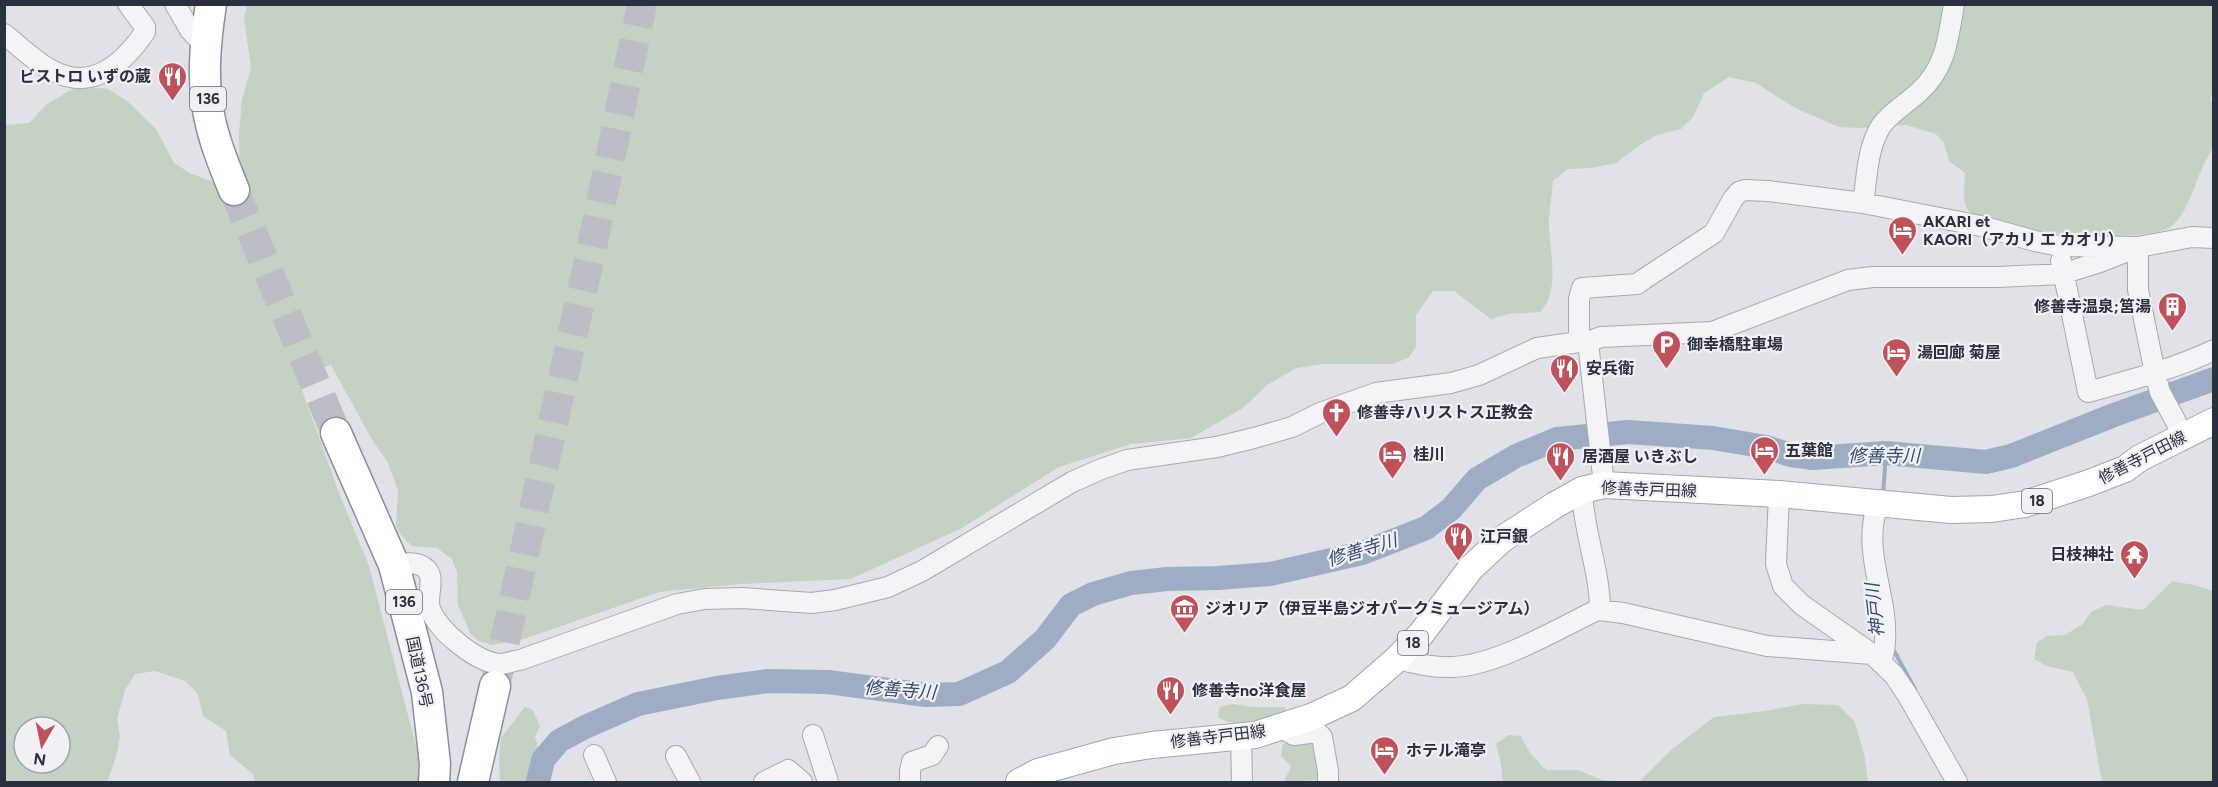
<svg xmlns="http://www.w3.org/2000/svg" width="2218" height="787" font-family="Figtree,'Noto Sans JP',sans-serif">
  <style>
    .green { fill: #c5d1c2; fill-rule: evenodd }
    .lines { fill: none; stroke-linecap: round; stroke-linejoin: round }
    .stream { stroke: #9fadc4; stroke-width: 4 }
    .river { stroke: #9fadc4; stroke-width: 24 }
    .highway-tunnel { stroke: #bcbec6; stroke-width: 30; stroke-dasharray: 30 15; stroke-linecap: butt }
    .minor-casing { stroke: #a6a9b2; stroke-width: 22 }
    .major-casing { stroke: #a1a6b2; stroke-width: 28 }
    .highway-casing { stroke: #898f9d; stroke-width: 33 }
    .minor { stroke: #f3f4f6; stroke-width: 20 }
    .major { stroke: #fff; stroke-width: 26 }
    .highway { stroke: #fff; stroke-width: 30 }
    .labels { text-anchor: middle; stroke-width: 4.5; stroke-linejoin: round; paint-order: stroke }
    .shield { fill: #f0f1f5; stroke: #656a75; stroke-width: 1.5 }
    .shield-label { font-size: 15px; font-weight: bold; fill: #2a303e }
    .poi-label { font-size: 16px; font-weight: bold; fill: #2a303e; stroke: #f0f1f5; text-anchor: start }
    .street-label { font-size: 16px; fill: #2a303e; stroke: #f0f1f5 }
    .water-label { font-size: 18px; font-style: italic; fill: #384b6e; stroke: #f0f1f5 }
  </style>
  <rect width="100%" height="100%" fill="#e0e2e8"/>
  <!-- green -->
  <path class="green" d="M247 5H2213L2214 89 2210 99C2215 107 2216 133 2213 144 2212 150 2207 158 2204 164 2195 182 2188 212 2173 225 2149 247 1995 232 1971 213 1960 205 1965 185 1965 173L1949 161 1944 143 1936 134 1906 125 1859 128 1839 127 1795 108 1756 83 1729 77 1704 93 1693 117 1681 129 1657 135 1640 145 1616 163 1591 168 1568 169 1553 181C1552 194 1550 206 1549 219 1548 248 1562 289 1540 312L1508 314 1491 319 1454 291H1433L1416 315V347L1408 358 1392 364H1324L1296 368 1267 385 1243 408 1191 438 1131 444 1059 467 962 528 851 579 742 584 659 592 524 639 492 645 479 641 470 633 458 605 457 572 452 559 437 548 412 546 402 536 396 526 398 491 388 463 371 438 331 365 297 376 339 493 369 566 422 769 420 782H255L253 774 230 755 226 731 203 716 198 694 185 681 155 671 135 674 125 690 117 719 120 737 116 757 107 782H5V125L29 123 47 104 78 86 108 89 127 101 156 129 174 163 190 173 218 184 240 188 239 133 242 100 251 68 244 18ZM24 727H60V763H24Z
    M2172 581 2194 585 2213 591V782H2102L2087 699 2073 672 2047 666 2034 659 2037 642 2047 636 2065 635 2083 624 2091 612 2106 605 2143 610Z
    M1234 704C1250 708 1267 707 1284 707L1287 710 1285 713C1267 718 1236 730 1218 717L1219 709 1222 706Z
    M1803 704 1838 705 1855 722 1865 758 1868 782H1639L1671 750 1714 717 1765 711Z
    M525 707 533 710 540 726 535 737 539 751 535 762 532 782H500L499 758 501 738Z
    M1508 735 1521 736 1530 753 1546 770H1578L1602 780 1624 782H1503L1501 764 1496 744Z
    M1308 738 1313 745C1312 753 1315 759 1321 766L1320 780 1284 782 1291 766 1281 756 1283 744Z"/>
  <g class="lines">
    <!-- stream -->
    <path class="stream" d="M1883 496 1886 453
      M1893 649 1915 689"/>
    <!-- river -->
    <path class="river" d="M538 782 543 760 559 741 585 727 638 704 717 688 768 681 828 682 926 695 959 694 1008 672 1045 639 1071 605 1093 594 1131 583 1167 579 1218 578 1270 574 1362 553 1426 528 1451 509 1477 479 1516 456 1557 439 1628 432 1713 438 1766 447 1791 455 1813 458 1886 453 1986 462 2011 456 2114 415 2214 379"/>
    <!-- highway-tunnel -->
    <path class="highway-tunnel" d="M234 190 336 433
      M495 686 593 242 642 4"/>
    <defs>
      <path id="minor" d="M175 4 190 30 204 45
        M4 34C22 48 43 70 66 76 100 86 127 58 145 32V27L128 4
        M1863 203C1867 178 1867 148 1881 126 1891 112 1906 104 1919 92 1946 68 1948 39 1954 4
        M2061 261 2088 392C2131 380 2174 369 2214 350
        M1579 342H1588L1601 337 1712 332 1848 280 1873 277H1998L2062 274 2100 262 2138 247V290L2155 373 2160 392 2183 435
        M1588 342 1604 485
        M1582 490C1583 531 1600 570 1600 610
        M1779 494 1776 564 1783 586 1802 605 1872 654 1894 675 1908 696 1957 782
        M1878 503C1861 554 1888 592 1885 641 1885 648 1883 656 1881 663
        M394 565C404 563 418 561 426 569 436 578 426 597 430 609 438 631 478 664 502 664 507 663 514 661 520 660L677 604 705 599 742 598 812 603 835 600 888 587 922 571 1072 482 1099 470 1127 460 1217 447 1254 438 1292 427 1320 413 1376 393 1451 383 1479 375 1537 348 1579 342V299L1582 288 1637 284 1644 279 1714 233 1733 199 1739 192 1745 190 1768 191 1863 203 1981 226 2035 241 2059 246 2138 247 2192 237 2214 238
        M1397 659C1415 663 1433 668 1452 667 1495 666 1554 631 1593 612L1600 610 1623 613 1767 646 1872 654
        M1279 727 1294 735 1317 732 1322 737 1328 771V782
        M813 735 828 782
        M1241 736 1242 782
        M594 755 606 782
        M676 756 690 782
        M764 782 788 770 802 782
        M910 782V771L912 762 932 755 938 746"/>
      <path id="major" d="M1019 782 1038 772 1114 751 1152 745 1255 735 1311 717 1352 698 1397 659 1421 634 1471 568 1501 540 1555 505 1582 490 1604 485 1779 494 1951 510 1992 509 2025 504 2089 483 2125 469 2140 458 2214 421"/>
      <path id="highway" d="M211 4C205 43 201 86 211 124 216 147 225 168 234 190
        M336 433 394 565 427 692 435 764 434 782
        M473 782 495 686"/>
    </defs>
    <!-- minor casing -->
    <use href="#minor" class="minor-casing"/>
    <!-- major casing -->
    <use href="#major" class="major-casing"/>
    <!-- highway casing -->
    <use href="#highway" class="highway-casing"/>
    <!-- minor -->
    <use href="#minor" class="minor"/>
    <!-- major -->
    <use href="#major" class="major"/>
    <!-- highway -->
    <use href="#highway" class="highway"/>
  </g>
  <!-- icons -->
  <defs>
    <symbol id="restaurant-pin" viewBox="-11 -11 22 30"><path d="M0 17L-7.5 6A9.5 9.5 0 1 1 7.5 6Z" fill="#c15158" stroke="#f0f1f5"/><path d="M-5-6h1v4h1v-4h1v4h1v-4h1v5L-1.5 .5V6h-2V.5L-5-1ZM5-6V6H3V1.5H1.5Q1.5-4 5-6Z" fill="#fff"/></symbol>
    <symbol id="hotel-pin" viewBox="-11 -11 22 30"><path d="M0 17L-7.5 6A9.5 9.5 0 1 1 7.5 6Z" fill="#c15158" stroke="#f0f1f5"/><path d="M-6-4.5h1.5V1H6V5H4.5V3h-9V5H-6ZM-4 0a1.8 1.8 0 1 1 3.6 0ZM.5 0V-2.5h3Q6-2.5 6 0Z" fill="#fff"/></symbol>
    <symbol id="building-pin" viewBox="-11 -11 22 30"><path d="M0 17L-7.5 6A9.5 9.5 0 1 1 7.5 6Z" fill="#c15158" stroke="#f0f1f5"/><path d="M-4-6H4V6H1V3H-1V6H-4ZM-2.5-4.3h1.7v1.8h-1.7ZM.8-4.3h1.7v1.8H.8ZM-2.5-1h1.7V.8h-1.7ZM.8-1h1.7V.8H.8Z" fill="#fff"/></symbol>
    <symbol id="parking-pin" viewBox="-11 -11 22 30"><path d="M0 17L-7.5 6A9.5 9.5 0 1 1 7.5 6Z" fill="#c15158" stroke="#f0f1f5"/><path d="M-3.5-5.5H1a3.5 3.5 0 0 1 0 7H-1V5.5H-3.5ZM-1-3.4V-.6H.8a1.4 1.4 0 0 0 0-2.8Z" fill="#fff"/></symbol>
    <symbol id="church-pin" viewBox="-11 -11 22 30"><path d="M0 17L-7.5 6A9.5 9.5 0 1 1 7.5 6Z" fill="#c15158" stroke="#f0f1f5"/><path d="M-1.2-6h2.4v3.5h3.3v2.4h-3.3V6h-2.4V-.1h-3.3v-2.4h3.3Z" fill="#fff"/></symbol>
    <symbol id="temple-pin" viewBox="-11 -11 22 30"><path d="M0 17L-7.5 6A9.5 9.5 0 1 1 7.5 6Z" fill="#c15158" stroke="#f0f1f5"/><path d="M0-6L5-2H3V0L6.5 2.5H4V6H1.5V3h-3V6H-4V2.5H-6.5L-3 0V-2H-5Z" fill="#fff"/></symbol>
    <symbol id="museum-pin" viewBox="-11 -11 22 30"><path d="M0 17L-7.5 6A9.5 9.5 0 1 1 7.5 6Z" fill="#c15158" stroke="#f0f1f5"/><path d="M0-6L6-3V-2H-6V-3ZM-5-1h2V3h-2ZM-1-1h2V3h-2ZM3-1h2V3H3ZM-6 4H6V6H-6Z" fill="#fff"/></symbol>
  </defs>
  <g fill-rule="evenodd">
    <use href="#restaurant-pin" x="156" y="60" width="33" height="45"/>
    <use href="#hotel-pin" x="1886" y="214" width="33" height="45"/>
    <use href="#building-pin" x="2156" y="290" width="33" height="45"/>
    <use href="#parking-pin" x="1650" y="328" width="33" height="45"/>
    <use href="#hotel-pin" x="1880" y="336" width="33" height="45"/>
    <use href="#restaurant-pin" x="1548" y="352" width="33" height="45"/>
    <use href="#church-pin" x="1320" y="396" width="33" height="45"/>
    <use href="#hotel-pin" x="1748" y="434" width="33" height="45"/>
    <use href="#hotel-pin" x="1376" y="438" width="33" height="45"/>
    <use href="#restaurant-pin" x="1544" y="440" width="33" height="45"/>
    <use href="#restaurant-pin" x="1442" y="520" width="33" height="45"/>
    <use href="#temple-pin" x="2118" y="538" width="33" height="45"/>
    <use href="#museum-pin" x="1168" y="592" width="33" height="45"/>
    <use href="#restaurant-pin" x="1154" y="674" width="33" height="45"/>
    <use href="#hotel-pin" x="1368" y="734" width="33" height="45"/>
  </g>
  <g class="labels">
    <!-- shield labels -->
    <g class="shield">
      <rect x="190" y="87" width="36" height="24" rx="4.5"/>
      <rect x="2022" y="489" width="30" height="24" rx="4.5"/>
      <rect x="386" y="590" width="36" height="24" rx="4.5"/>
      <rect x="1398" y="631" width="30" height="24" rx="4.5"/>
    </g>
    <g class="shield-label">
      <text x="208" y="104">136</text>
      <text x="2037" y="506">18</text>
      <text x="404" y="607">136</text>
      <text x="1413" y="648">18</text>
    </g>
    <!-- poi labels -->
    <g class="poi-label">
      <text x="151" y="82" text-anchor="end">ビストロ いずの蔵</text>
      <text x="1923" y="227">AKARI et<tspan x="1923" dy="18">KAORI（アカリ エ カオリ）</tspan></text>
      <text x="2151" y="312" text-anchor="end">修善寺温泉;筥湯</text>
      <text x="1687" y="350">御幸橋駐車場</text>
      <text x="1917" y="358">湯回廊 菊屋</text>
      <text x="1586" y="374">安兵衛</text>
      <text x="1357" y="418">修善寺ハリストス正教会</text>
      <text x="1785" y="456">五葉館</text>
      <text x="1413" y="460">桂川</text>
      <text x="1582" y="462">居酒屋 いきぶし</text>
      <text x="1480" y="542">江戸銀</text>
      <text x="2114" y="560" text-anchor="end">日枝神社</text>
      <text x="1205" y="614">ジオリア（伊豆半島ジオパークミュージアム）</text>
      <text x="1192" y="696">修善寺no洋食屋</text>
      <text x="1406" y="756">ホテル滝亭</text>
    </g>
    <!-- street labels -->
    <g class="street-label">
      <text transform="translate(2142 457) rotate(-27)" y="6">修善寺戸田線</text>
      <text transform="translate(1649 489) rotate(2)" y="6">修善寺戸田線</text>
      <text transform="translate(420 672) rotate(78)" y="6">国道136号</text>
      <text transform="translate(1218 736) rotate(-7)" y="6">修善寺戸田線</text>
    </g>
    <!-- water labels -->
    <g class="water-label">
      <text x="1884" y="462">修善寺川</text>
      <text transform="translate(1362 550) rotate(-17)" y="6">修善寺川</text>
      <text transform="translate(1875 610) rotate(-96)" y="6">神戸川</text>
      <text transform="translate(900 690) rotate(4)" y="6">修善寺川</text>
    </g>
  </g>
  <!-- border -->
  <rect width="2218" height="787" fill="none" stroke="#2a303e" stroke-width="12"/>
  <!-- north arrow -->
  <g transform="translate(42 745) rotate(189)"><circle r="28" fill="#f0f1f5" stroke="#a1a4ac" stroke-width="1.5"/>
  <path d="M0-4.5L10 22L0 15L-10 22Z" fill="#c15158"/>
  <text y="-9" font-size="16" font-weight="bold" text-anchor="middle" fill="#2a303e">N</text>
  </g>
</svg>
